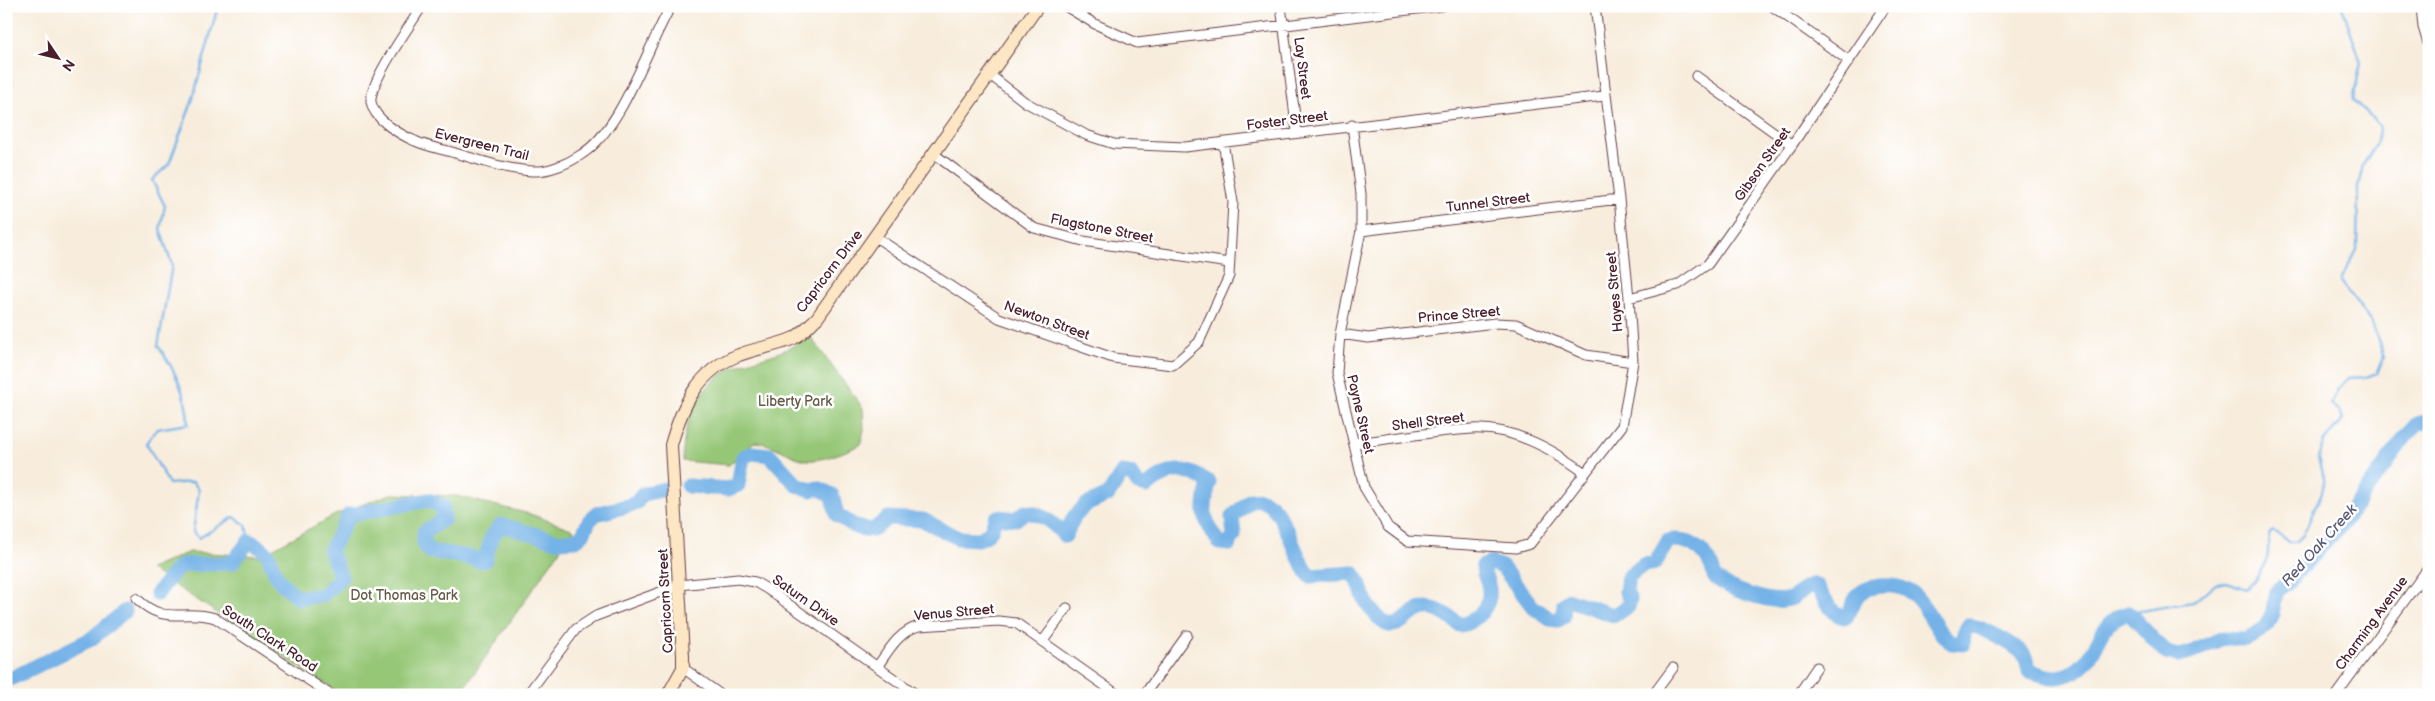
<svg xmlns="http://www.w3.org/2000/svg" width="2435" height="701" font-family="'Balsamiq Sans',sans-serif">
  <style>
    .green { fill: #96c777; stroke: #707351 }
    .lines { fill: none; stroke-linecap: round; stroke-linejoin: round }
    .stream { stroke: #75b2e7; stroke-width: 2.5 }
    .river { stroke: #75b2e7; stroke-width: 15 }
    .street-casing { stroke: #643e46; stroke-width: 11 }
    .secondary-casing { stroke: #643e46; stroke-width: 14 }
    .street { stroke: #fff; stroke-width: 9 }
    .secondary { stroke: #fce6c4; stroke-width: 12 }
    .labels { text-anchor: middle; stroke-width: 5; stroke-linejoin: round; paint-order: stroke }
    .street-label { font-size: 14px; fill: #4a1f2b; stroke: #fff }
    .park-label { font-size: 14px; fill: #655a46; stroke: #fff }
    .water-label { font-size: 15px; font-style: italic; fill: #5b5a76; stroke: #fff }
  </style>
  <rect width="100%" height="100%" fill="#fff"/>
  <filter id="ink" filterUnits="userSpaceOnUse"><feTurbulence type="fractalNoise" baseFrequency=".02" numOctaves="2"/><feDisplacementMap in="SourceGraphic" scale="10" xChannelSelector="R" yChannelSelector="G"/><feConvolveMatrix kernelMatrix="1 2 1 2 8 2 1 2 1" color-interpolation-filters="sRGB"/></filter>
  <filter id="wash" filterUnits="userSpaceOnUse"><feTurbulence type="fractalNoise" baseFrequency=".0096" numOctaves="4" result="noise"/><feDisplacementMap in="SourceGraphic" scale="20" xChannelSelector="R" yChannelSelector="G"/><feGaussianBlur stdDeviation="1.12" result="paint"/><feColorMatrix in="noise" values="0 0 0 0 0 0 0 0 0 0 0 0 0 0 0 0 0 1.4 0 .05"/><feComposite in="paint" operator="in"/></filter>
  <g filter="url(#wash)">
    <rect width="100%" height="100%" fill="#f8eddd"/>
    <!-- green -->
    <path class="green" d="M809 335 863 408 864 430 860 445C847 451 821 462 806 460 788 457 775 443 754 442L729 465 683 461C682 419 700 379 742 364 771 354 783 355 809 335Z
      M391 494 457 496 530 514 574 530 459 695H342L150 569 189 552 259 556 337 514Z"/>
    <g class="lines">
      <!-- stream -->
      <path class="stream" d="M218 6 192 102 169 164 152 180 165 206 160 229 172 265 158 346C174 368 188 397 188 424L157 429 146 443 169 484 193 482 199 490 193 532 199 538 234 517 246 525 249 541
        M2129 613 2193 602 2216 584 2227 582 2247 589C2255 582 2263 568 2267 558 2271 546 2261 516 2289 542H2296L2303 535 2322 492 2324 483 2318 457 2324 441 2343 419 2340 411 2331 404 2338 389 2348 378 2366 377 2377 373 2384 357 2372 323 2340 280 2357 250 2358 187 2363 165 2376 144 2380 126 2353 100 2361 62 2342 6"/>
      <!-- river -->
      <path class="river" d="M688 486 728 489 738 485 743 457 752 453 770 455 797 485 811 490 818 488 832 495 837 515 858 528 873 530 888 518 923 520 958 538 978 539 984 537 991 530 995 519 998 517 1016 519 1025 512C1043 514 1052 522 1065 536L1074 517 1086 505 1108 495 1122 473 1131 474 1138 484 1147 486C1170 468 1183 465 1209 482 1203 512 1201 518 1220 543L1229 544 1234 535 1232 517 1250 500C1253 500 1258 499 1262 500 1284 506 1294 558 1310 576L1353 573C1362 583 1359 587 1364 597 1367 605 1379 620 1386 624 1400 631 1411 608 1427 608 1437 608 1452 618 1460 625 1475 623 1491 606 1489 590 1489 582 1483 575 1483 566L1492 563 1502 567 1533 607 1550 619 1558 620 1563 617 1564 604 1569 600 1613 615 1628 607 1630 600 1626 592 1628 577 1643 565 1655 563 1668 541C1690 536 1711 554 1714 576 1726 589 1772 605 1790 599 1799 596 1806 583 1816 585 1823 596 1832 617 1846 617 1852 610 1853 600 1859 594 1865 588 1873 587 1881 586 1927 581 1926 627 1952 643L1963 644 1964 633 1968 626C1979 624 2017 646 2024 655 2027 659 2028 666 2029 671 2038 673 2047 677 2056 677 2063 677 2069 674 2075 671 2103 653 2095 620 2129 613L2166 653 2178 656 2190 653 2223 638 2245 639 2255 635 2266 626 2272 614 2277 591 2290 580 2343 523 2405 437 2417 424 2429 421
        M157 594 174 572 183 565 232 563 249 541C279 556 266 563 280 581 285 587 292 592 298 598L323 595 341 577 330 551 349 515 428 500 442 506 444 519 424 532V545L429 551 473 558 479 561 485 560 492 536 501 525 558 541 576 540 583 534 589 521 596 514 627 506 636 503 643 494 666 489
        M6 681 91 639 125 611"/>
    </g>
  </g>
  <g filter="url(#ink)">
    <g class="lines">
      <defs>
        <path id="street" d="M422 6C410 26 369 82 371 102 374 120 401 135 415 141 428 147 442 149 455 153 480 160 506 170 533 171 547 172 567 164 579 156 622 131 646 49 671 6
          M1065 6 1095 24 1137 43 1442 6
          M1281 6 1297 132
          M1772 6 1848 60
          M2421 6 2423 27 2429 47
          M990 75 1025 102 1086 135 1114 144 1185 147 1604 96
          M1696 76 1792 145
          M1352 125 1361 194V231L1340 334 1337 373 1364 487 1388 527 1407 541 1516 548 1530 544 1622 426 1633 362 1629 298 1619 199 1595 6
          M934 154 1034 228 1083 241 1229 263
          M1361 231 1619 199
          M874 236 999 318 1113 358 1173 365 1199 342 1229 276 1233 202 1223 142
          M1629 298 1678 285 1708 264 1792 145 1886 6
          M1340 334 1368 338 1495 323 1516 324 1586 355 1633 362
          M1354 443C1393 439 1433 431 1472 429 1512 427 1554 450 1585 473
          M136 598C166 627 182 608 215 618L331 695
          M1043 641 1067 608
          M877 667C889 650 898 632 919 626L999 621 1016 623 1118 695
          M683 668 721 695
          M1284 693 1287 695
          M527 695 576 629 596 616 679 585 738 579 755 582 767 589 917 695
          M1144 695 1187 635
          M1653 695 1673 668
          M1798 695 1817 667
          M2336 695 2429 567"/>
        <path id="secondary" d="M668 695 683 668V656L671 445C682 406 698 370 739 355 756 348 777 346 794 338 802 334 810 324 817 318L1038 6"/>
      </defs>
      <!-- street casing -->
      <use href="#street" class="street-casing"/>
      <!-- secondary casing -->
      <use href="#secondary" class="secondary-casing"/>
      <!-- street -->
      <use href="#street" class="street"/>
      <!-- secondary -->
      <use href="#secondary" class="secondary"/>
    </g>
  </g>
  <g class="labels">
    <!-- street labels -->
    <g class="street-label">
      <text transform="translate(1303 68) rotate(83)" y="5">Lay Street</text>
      <text transform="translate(1287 120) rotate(-7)" y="5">Foster Street</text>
      <text transform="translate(482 144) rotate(14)" y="5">Evergreen Trail</text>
      <text transform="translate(1762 164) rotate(-55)" y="5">Gibson Street</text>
      <text transform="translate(1488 202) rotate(-7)" y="5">Tunnel Street</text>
      <text transform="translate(1102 228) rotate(11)" y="5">Flagstone Street</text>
      <text transform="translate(829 271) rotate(-53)" y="5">Capricorn Drive</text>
      <text transform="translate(1614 292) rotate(-95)" y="5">Hayes Street</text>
      <text transform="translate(1459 314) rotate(-5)" y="5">Prince Street</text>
      <text transform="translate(1047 320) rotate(20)" y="5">Newton Street</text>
      <text transform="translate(1361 414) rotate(77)" y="5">Payne Street</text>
      <text transform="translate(1428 421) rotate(-7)" y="5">Shell Street</text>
      <text transform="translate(806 600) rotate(35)" y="5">Saturn Drive</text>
      <text transform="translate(665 601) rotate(-93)" y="5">Capricorn Street</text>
      <text transform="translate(954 612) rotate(-5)" y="5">Venus Street</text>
      <text transform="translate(2371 623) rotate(-54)" y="5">Charming Avenue</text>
      <text transform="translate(270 638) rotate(33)" y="5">South Clark Road</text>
    </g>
    <!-- park labels -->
    <g class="park-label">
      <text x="795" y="406">Liberty Park</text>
      <text x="404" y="600">Dot Thomas Park</text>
    </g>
    <!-- water labels -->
    <g class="water-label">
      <text transform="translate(2319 545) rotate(-48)" y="5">Red Oak Creek</text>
    </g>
  </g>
  <!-- margin -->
  <rect width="2435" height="701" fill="none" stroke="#fff" stroke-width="25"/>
  <!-- north arrow -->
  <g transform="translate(58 58) rotate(125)" stroke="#ffffff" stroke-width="4" paint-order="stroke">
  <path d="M0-4L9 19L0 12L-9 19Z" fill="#4a1f2b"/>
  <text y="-8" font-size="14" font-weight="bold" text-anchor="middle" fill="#4a1f2b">N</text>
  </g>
</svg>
